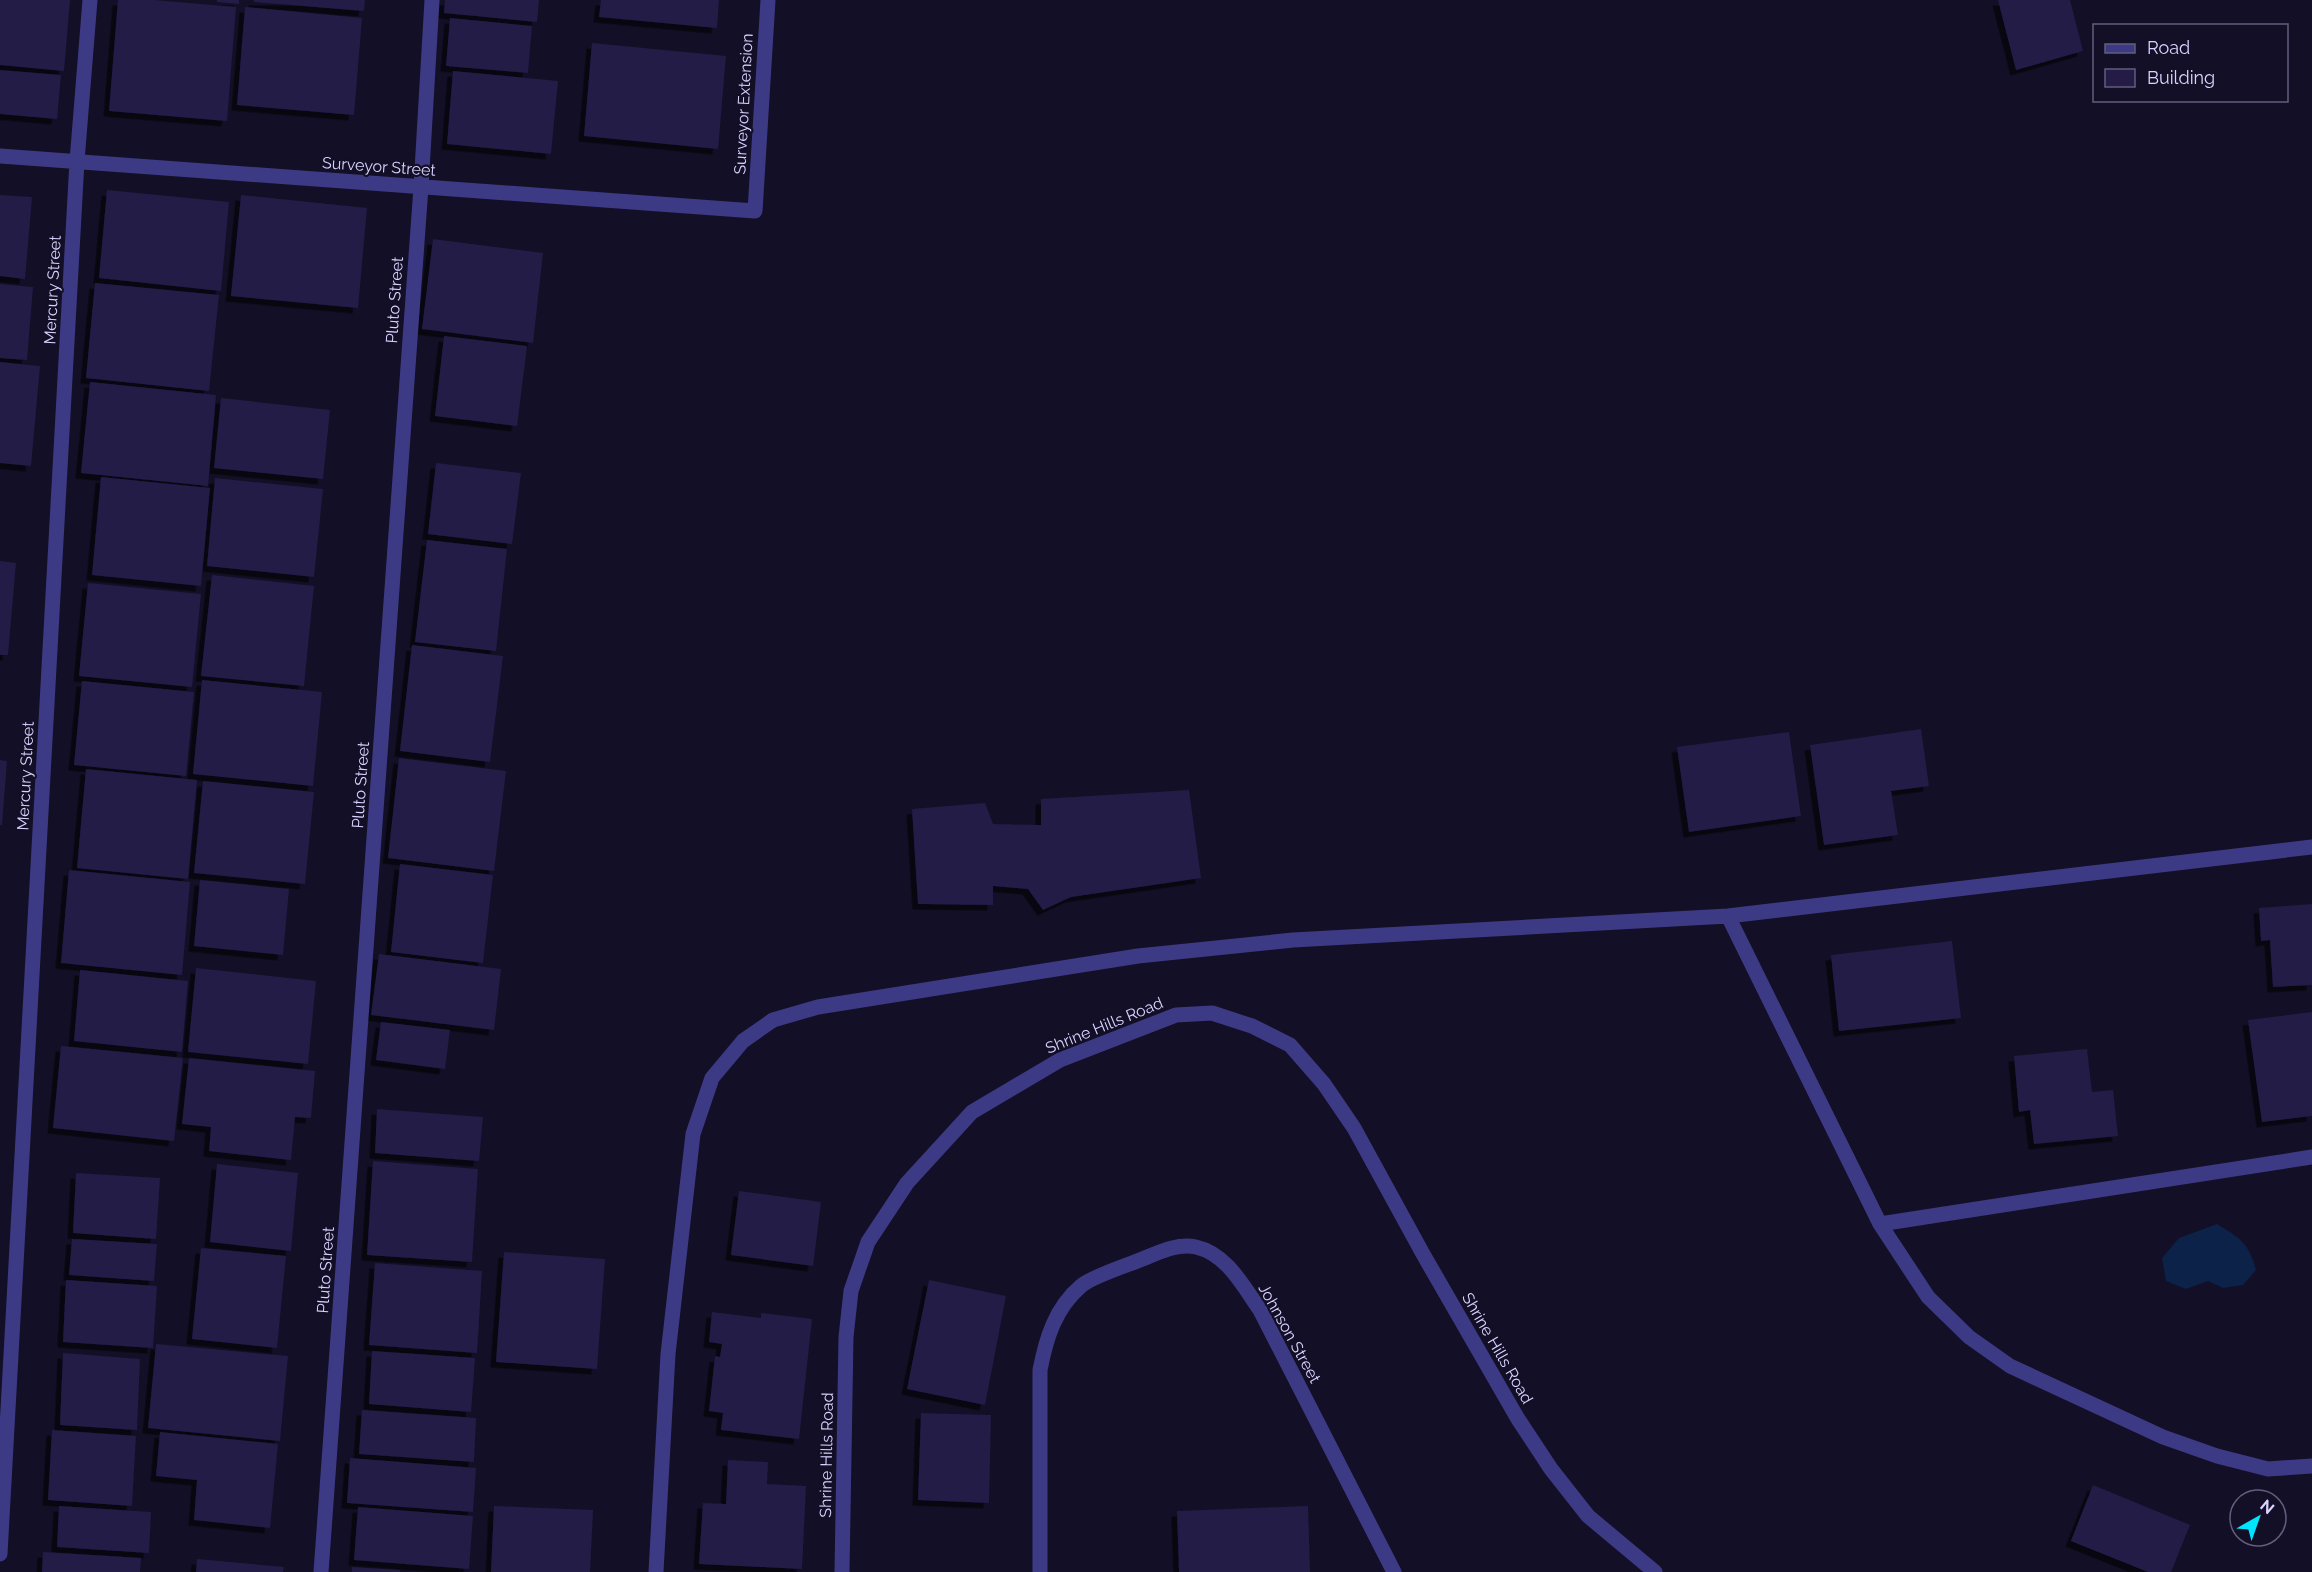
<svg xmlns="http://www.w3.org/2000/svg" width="2312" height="1572" font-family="Raleway,sans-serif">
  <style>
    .water { fill: #0c2248 }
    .building { fill: #241b47; filter: url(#shadow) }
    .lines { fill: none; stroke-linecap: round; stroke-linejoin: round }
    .minor { stroke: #3d3a85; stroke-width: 15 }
    .tertiary { stroke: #3d3a85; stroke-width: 15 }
    .labels { text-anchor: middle; stroke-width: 4.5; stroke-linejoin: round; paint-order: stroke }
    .street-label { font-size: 16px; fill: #d9d4ff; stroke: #130f26 }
  </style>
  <defs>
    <filter id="shadow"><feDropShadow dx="-5.5" dy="5.5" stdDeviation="0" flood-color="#0009"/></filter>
  </defs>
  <rect width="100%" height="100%" fill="#130f26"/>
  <!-- water -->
  <path class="water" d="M2217 1224C2240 1238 2249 1243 2256 1270L2243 1285 2223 1288 2208 1281 2186 1289 2166 1281 2162 1258 2179 1238Z"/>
  <!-- building -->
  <path class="building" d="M0 0H70L64 71 0 65Z
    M118 0H154L236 7 227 121 109 111Z
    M217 0H239V4L217 2Z
    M254 0H365L364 11 254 2Z
    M445 0H539L537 22 444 13Z
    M601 0H719L717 28 599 17Z
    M1998 0H2070L2083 51 2016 70Z
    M245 7 362 18 354 115 237 105Z
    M450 18 532 26 528 73 446 66Z
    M592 43 726 56 718 149 584 136Z
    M0 70 61 75 57 119 0 114Z
    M453 71 558 81 551 154 447 144Z
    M107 190 229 202 221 291 99 278Z
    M0 195 32 197 25 279 0 276Z
    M241 195 367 208 358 308 231 296Z
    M433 239 543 253 533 343 422 329Z
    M95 283 219 295 209 391 86 378Z
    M0 284 33 287 27 360 0 358Z
    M444 336 527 346 517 426 435 416Z
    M0 362 40 366 31 466 0 463Z
    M90 382 216 395 208 486 81 473Z
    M221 398 330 410 323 479 214 468Z
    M436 463 521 473 512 544 428 534Z
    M101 477 210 488 201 586 92 575Z
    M215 478 323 489 314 577 207 566Z
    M427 540 507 549 496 651 415 642Z
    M0 561 16 563 8 655H0Z
    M212 575 314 586 304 686 201 676Z
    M88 583 201 594 192 687 79 676Z
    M412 645 503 656 490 762 400 751Z
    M202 680 322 692 313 786 193 774Z
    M82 681 194 692 186 776 74 765Z
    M1921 729 1929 786 1891 791 1898 835 1824 845 1810 745Z
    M1789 732 1801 816 1689 832 1677 747Z
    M399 758 506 771 494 871 388 858Z
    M0 760 7 761 2 825H0Z
    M86 769 197 780 188 879 77 868Z
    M203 781 314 792 305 884 194 873Z
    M1189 790 1201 878 1071 897 1043 910 1028 889 993 886V905L918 904 912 809 985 803 993 824 1041 825V799Z
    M400 864 493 875 483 963 391 952Z
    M69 870 190 882 182 975 61 963Z
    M200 880 289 889 283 955 194 946Z
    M2312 904V985L2273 987 2270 940 2261 941 2259 908Z
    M1952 941 1961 1018 1839 1031 1831 955Z
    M379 954 501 969 494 1030 371 1015Z
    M196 968 316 981 308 1064 188 1052Z
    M80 970 188 981 182 1052 74 1041Z
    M2312 1012V1116L2262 1122 2248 1020Z
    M381 1022 450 1030 445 1069 376 1060Z
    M61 1046 183 1058 174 1141 53 1128Z
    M2087 1049 2092 1092 2113 1090 2118 1136 2034 1144 2030 1110 2019 1112 2014 1056Z
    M189 1058 315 1071 311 1118 295 1117 291 1160 209 1151 211 1127 182 1124Z
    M377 1109 483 1117 479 1161 375 1153Z
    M373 1161 478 1169 472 1262 367 1255Z
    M217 1164 298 1173 291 1251 210 1242Z
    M76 1173 160 1178 156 1239 73 1233Z
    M739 1191 821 1202 813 1266 731 1255Z
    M72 1239 157 1244 154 1281 69 1275Z
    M201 1248 286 1256 277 1348 192 1339Z
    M504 1252 605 1259 597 1369 496 1362Z
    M375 1263 482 1271 477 1353 369 1345Z
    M66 1280 157 1286 153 1348 63 1342Z
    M929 1280 1006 1296 985 1405 907 1389Z
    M712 1312 761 1318V1313L812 1319 799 1439 721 1430 723 1413 709 1411 715 1356 720 1357 722 1344 709 1342Z
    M156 1344 288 1356 280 1441 148 1428Z
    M372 1351 475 1358 471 1412 369 1404Z
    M63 1353 140 1359 137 1430 60 1425Z
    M362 1410 476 1418 474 1462 359 1454Z
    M921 1413 991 1415 989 1503 918 1500Z
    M52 1430 136 1436 132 1506 48 1500Z
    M160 1432 278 1444 270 1528 194 1520 197 1480 156 1476Z
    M350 1458 476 1468 473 1512 347 1503Z
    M728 1460 768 1462 767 1484 806 1486 802 1569 699 1564 703 1503 726 1504Z
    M2093 1485 2190 1525 2171 1572H2148L2071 1541Z
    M59 1506 151 1512 149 1553 57 1547Z
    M494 1506 593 1510 590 1572H491Z
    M1308 1506 1310 1572H1179L1177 1511Z
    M358 1507 473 1516 469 1569 354 1560Z
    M43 1552 141 1558 140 1572H42Z
    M197 1559 284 1567 283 1572H196Z
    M352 1567 400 1570V1572H352Z"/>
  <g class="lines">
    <!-- minor -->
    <path class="minor" d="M0 156 755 211 768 0
      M1728 916 1880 1224 1928 1297 1969 1337 2010 1366 2163 1437 2217 1456 2268 1469 2312 1466
      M1880 1224 2312 1157
      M0 1554 77 161 90 0
      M321 1572 421 187 432 0
      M656 1572 668 1354 693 1134 712 1078 743 1041 773 1020 818 1007 1138 956 1293 940 1728 916 2312 847
      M1040 1572V1370C1046 1339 1055 1308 1081 1286 1091 1277 1125 1266 1140 1260 1158 1253 1176 1243 1196 1247 1227 1254 1243 1286 1260 1310L1394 1572"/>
    <!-- tertiary -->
    <path class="tertiary" d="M842 1572 846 1337 851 1291 868 1242 907 1183 972 1112 1060 1060 1176 1015 1212 1013 1252 1026 1290 1045 1324 1084 1354 1128 1423 1254 1518 1419 1551 1469 1588 1516 1655 1572"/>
  </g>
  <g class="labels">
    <!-- street labels -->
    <g class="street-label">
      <text transform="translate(743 104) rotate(-87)" y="6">Surveyor Extension</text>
      <text transform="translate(379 166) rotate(4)" y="6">Surveyor Street</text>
      <text transform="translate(52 290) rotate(-87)" y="6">Mercury Street</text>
      <text transform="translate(394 300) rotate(-86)" y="6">Pluto Street</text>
      <text transform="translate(25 776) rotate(-87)" y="6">Mercury Street</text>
      <text transform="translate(360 785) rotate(-86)" y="6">Pluto Street</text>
      <text transform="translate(1104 1025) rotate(-22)" y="6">Shrine Hills Road</text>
      <text transform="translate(325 1270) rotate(-86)" y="6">Pluto Street</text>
      <text transform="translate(1290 1333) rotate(61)" y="6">Johnson Street</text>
      <text transform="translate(1498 1348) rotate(60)" y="6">Shrine Hills Road</text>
      <text transform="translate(826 1455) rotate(-89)" y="6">Shrine Hills Road</text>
    </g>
  </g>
  <!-- legend -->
  <rect x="2093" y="24" width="195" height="78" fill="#130f26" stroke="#625e7d" stroke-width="1.5"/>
  <rect x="2105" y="44" width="30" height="9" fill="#3d3a85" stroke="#625e7d" stroke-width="1.5"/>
  <text x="2147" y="54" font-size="18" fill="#d9d4ff">Road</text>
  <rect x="2105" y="69" width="30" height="18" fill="#241b47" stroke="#625e7d" stroke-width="1.5"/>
  <text x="2147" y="84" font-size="18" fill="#d9d4ff">Building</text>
  <!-- north arrow -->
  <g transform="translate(2258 1518) rotate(40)"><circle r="28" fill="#130f26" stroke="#625e7d" stroke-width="1.5"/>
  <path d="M0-4.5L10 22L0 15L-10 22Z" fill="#00e5ff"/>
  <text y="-9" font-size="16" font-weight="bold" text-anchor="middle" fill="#d9d4ff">N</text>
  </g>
</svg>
